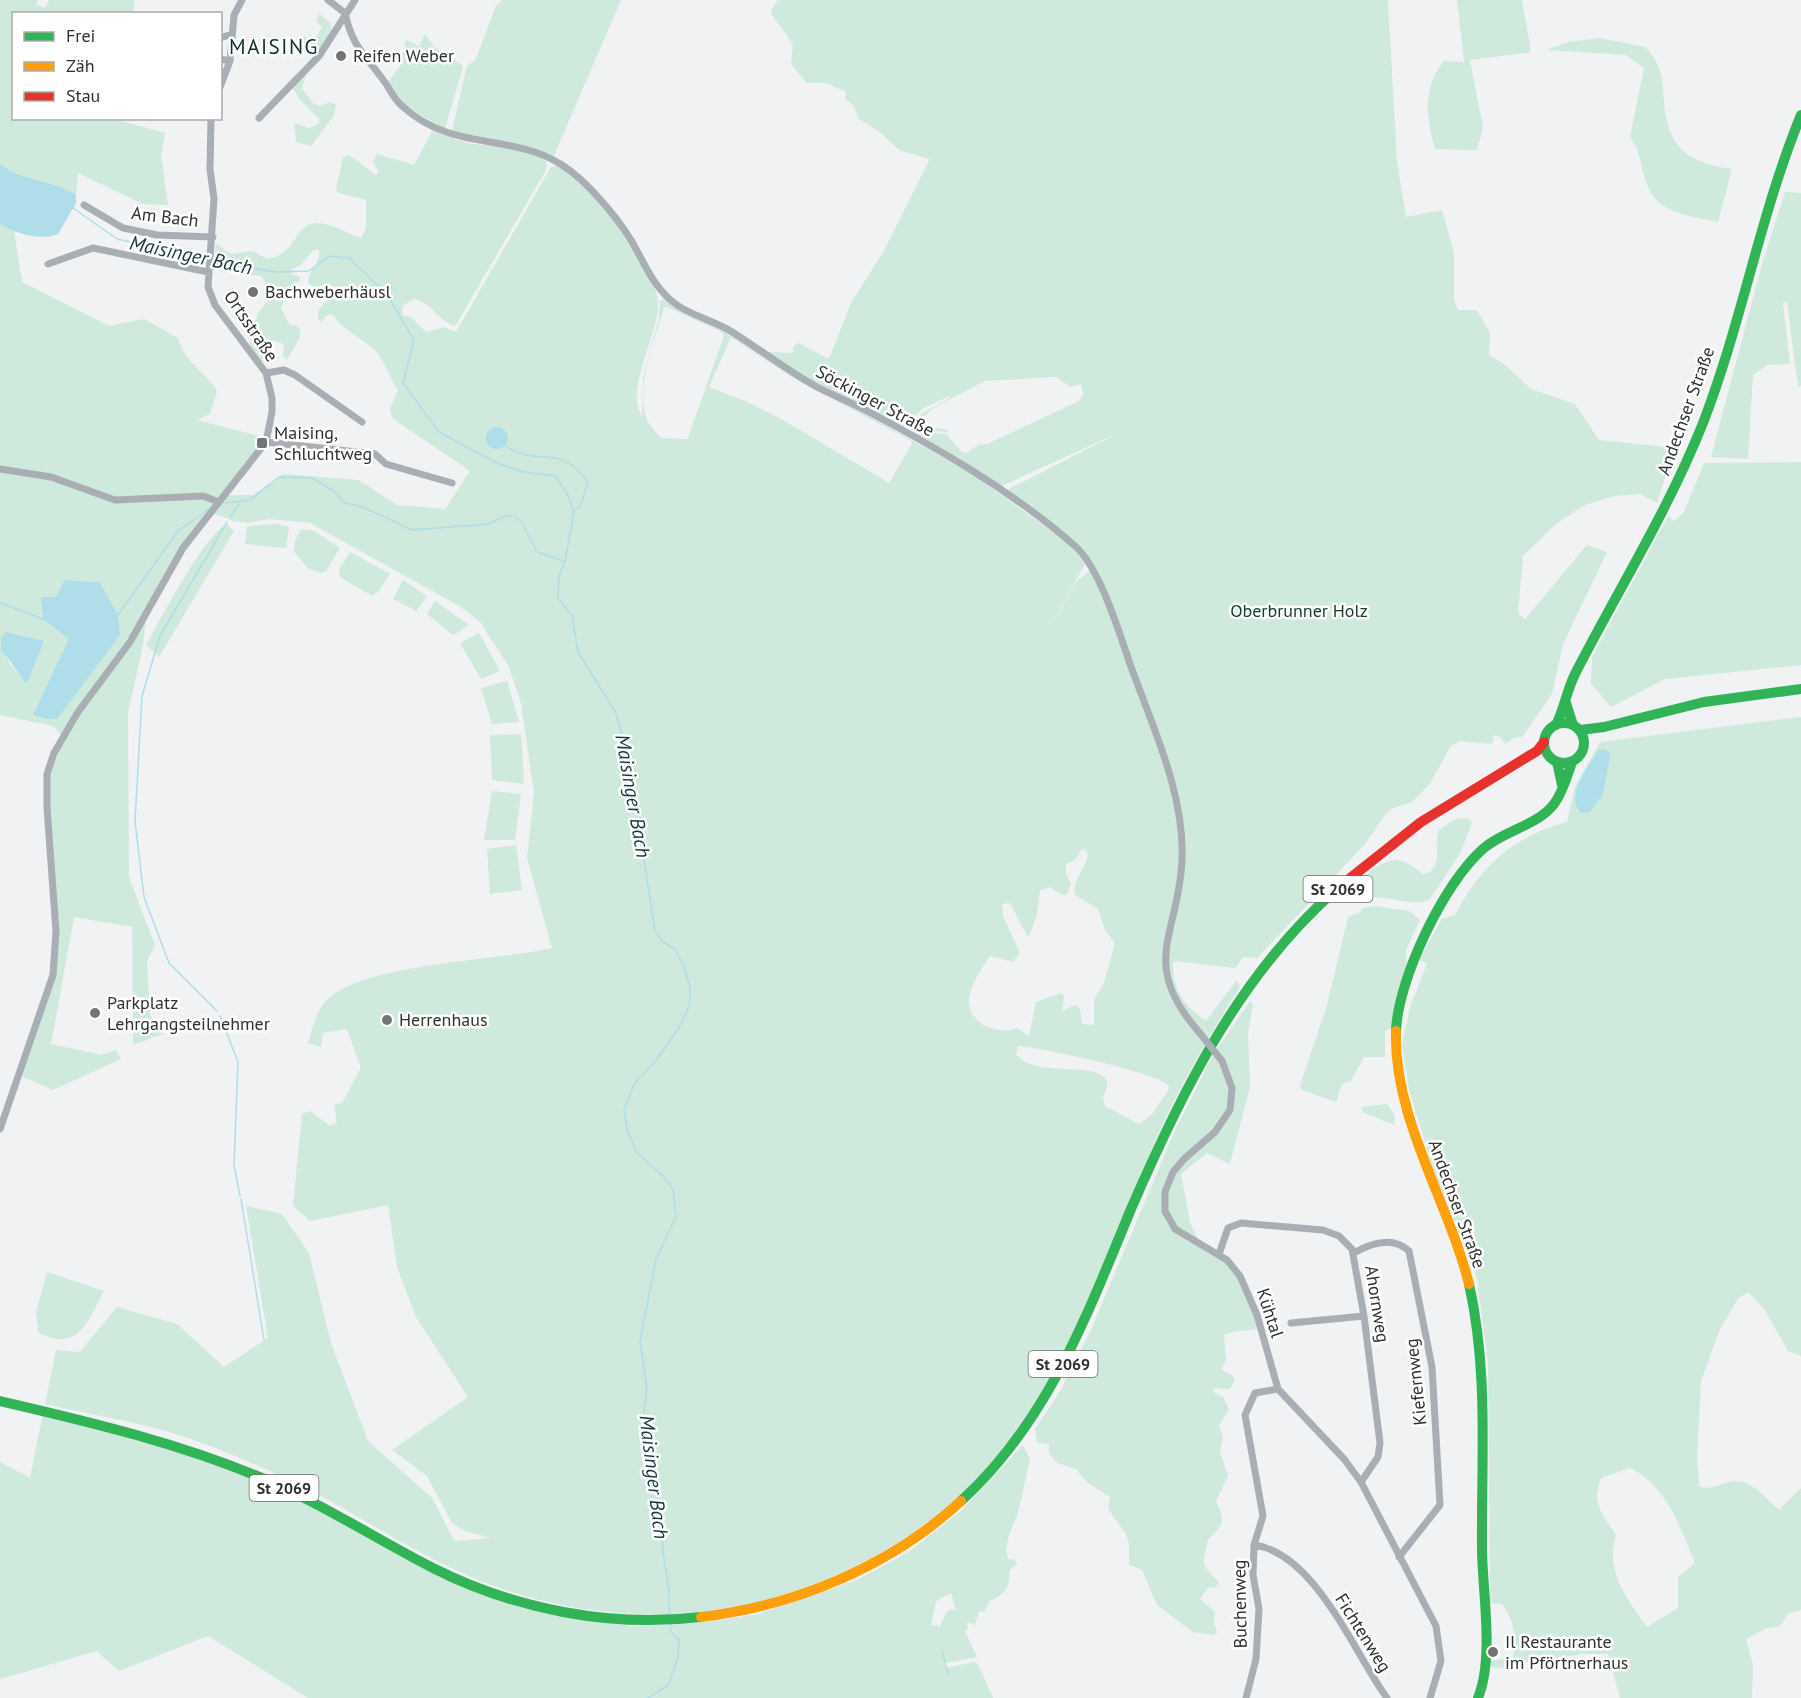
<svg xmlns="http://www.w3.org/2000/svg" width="1801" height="1698" font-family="'PT Sans',sans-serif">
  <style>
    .green { fill: #cfe9dc; fill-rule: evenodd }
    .water { fill: #b0ddea }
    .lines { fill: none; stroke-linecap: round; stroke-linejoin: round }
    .stream { stroke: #b0ddea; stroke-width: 1.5 }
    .street { stroke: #a8aeb3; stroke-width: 7 }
    .fast { stroke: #30b455; stroke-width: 10 }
    .slow { stroke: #ff9f0a; stroke-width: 10 }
    .jam { stroke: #e5322d; stroke-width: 10 }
    .street-bridge { stroke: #a8aeb3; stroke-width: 7 }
    .poi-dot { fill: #727476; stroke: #fff; stroke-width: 2 }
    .labels { text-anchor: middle; stroke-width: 5; stroke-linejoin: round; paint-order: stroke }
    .shield { fill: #fff; stroke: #6d6e70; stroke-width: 1.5 }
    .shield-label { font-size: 16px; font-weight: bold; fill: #2e3032 }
    .poi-label { font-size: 18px; fill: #2e3032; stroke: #fff; text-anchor: start }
    .street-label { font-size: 18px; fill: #2e3032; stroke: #fff }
    .park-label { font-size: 18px; fill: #123d29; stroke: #fff }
    .water-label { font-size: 20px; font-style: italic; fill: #17373e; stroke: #fff }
    .quarter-label { font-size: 21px; letter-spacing: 1.5px; fill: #0e302c; stroke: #fff }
  </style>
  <rect width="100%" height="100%" fill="#f0f2f4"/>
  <!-- green -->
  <path class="green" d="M0 0H38L36 4 45 8 49 0H135L133 13 14 14V118L122 119 121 121 165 133 161 155 168 205 143 204 78 173 76 195C53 179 20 181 0 164Z
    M502 0H621L553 158 452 131 467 66 475 61 496 6Z
    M778 0H1388L1397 162 1406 217 1442 210 1454 253V300L1458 310H1477L1490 333 1489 355 1504 364 1531 389 1575 404 1599 440 1674 448 1657 503 1640 494 1614 496 1585 505 1557 523 1523 556 1518 614 1525 619 1587 545 1607 552 1563 644 1552 694 1522 737 1514 738 1505 744 1500 737 1492 735 1494 741 1491 744 1460 741 1451 746 1429 785 1412 802 1393 808 1384 816 1366 843 1257 958 1243 957 1235 968 1173 961C1172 989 1184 1006 1206 1021L1237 980 1240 987C1208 1038 1177 1090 1153 1146 1132 1194 1115 1244 1094 1292 1029 1443 943 1544 783 1595 686 1626 576 1619 481 1581 410 1553 348 1506 279 1475 245 1460 211 1445 176 1434 134 1421 88 1414 45 1404L56 1350 80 1352 117 1307 177 1324 224 1367 268 1338 246 1206 282 1214 309 1253 331 1343 368 1441 433 1499 454 1541 491 1538 464 1531 452 1523 427 1476 392 1450 468 1397 416 1317 397 1267 388 1205 310 1221 293 1206 302 1114 310 1111 330 1126 337 1123 334 1105 342 1103 361 1068 347 1029 323 1033 321 1047 308 1043C313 1028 315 1013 326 1001 361 963 499 961 552 948L527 858 534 793 521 703 509 667 480 622 461 607 310 523 269 519 248 523 234 521 212 513 183 548 146 616 143 645 128 713 129 877 155 945 147 961 150 1015 163 1034 133 1045 132 927 74 917 51 1044 102 1055 116 1050 121 1059 53 1090 17 1074 53 975 56 952 47 774 62 735 53 726 0 715V224L14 230 22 282 109 326 144 319 178 338C186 366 204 369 217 391L210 414 197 420 267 438 225 495H253L283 474 359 480 397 505 445 509 470 471 392 418 390 409 398 390C389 378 387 364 377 353 364 338 344 332 333 315L329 314 321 322 318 319V311L338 288 326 284 316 288 308 283C307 271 322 263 319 250H313L301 265 291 270V274L300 277V281L291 285 281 308 289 324 300 328V337L287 360 283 356 284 344 272 340 265 362 261 361 251 349 250 342 258 313 269 299 271 291 261 276 212 270 216 244 231 254 252 251 268 259C298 253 293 226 315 223 331 222 346 234 361 238L366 229V200L338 193 336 190 343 157 349 155 376 175 379 172 373 162 377 154 414 165 432 131C444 135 456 140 469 143 490 147 533 147 547 163L546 170 457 323 454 326C438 320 433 304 414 299L402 306V315L411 317 426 332 444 327 456 332 551 167 557 166C590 186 658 265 658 304 659 333 624 391 642 416L643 377 659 318 660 301 664 299 720 327 771 362 969 472 1073 546 1085 564 1043 639 1076 582 1094 567 1088 557 1007 490 1120 432 1002 486 910 431 946 434 961 451 967 453 978 445 987 444 1079 401 1083 395 1081 384 1070 387 1057 377 985 381 935 407 917 422 920 426 949 430 947 432 909 429 924 412 950 398 949 396 922 409 904 427 830 392 764 352 790 353 794 352 793 347 798 343 829 359 851 303 885 249 930 159 899 150 881 133 858 118 854 106 845 99 846 92 826 83H807L791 64 793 44 772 15 771 10ZM667 307 720 331 724 336 690 432 688 439 661 438C657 433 650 426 647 420 634 387 655 340 664 308ZM731 337 792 377 911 441 912 444 889 483 783 420 745 401 709 387ZM64 580 100 582 118 615 45 719 33 713 70 638 41 597H56ZM6 632 44 641 27 684 9 663ZM1085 849 1088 854C1086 869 1072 879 1075 895L1098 909 1105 930 1115 943 1104 983 1094 1000V1025L1082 1024 1080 1009 1075 1005 1062 1011 1064 996 1061 993 1036 1002 1029 1036 1017 1028C1000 1035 971 1026 969 1003 968 990 982 966 990 956L1013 962 1020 953 1003 916 1002 904 1010 903 1027 936 1030 934 1037 914 1040 891 1049 887 1062 895 1067 894 1071 884 1066 874V864L1075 860 1081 850ZM1018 1046C1038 1047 1160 1073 1169 1086L1168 1091 1152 1114 1139 1124 1105 1106 1103 1099 1108 1083C1098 1058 1035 1080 1016 1054Z
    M1457 0H1522L1531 52 1470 60 1483 128 1477 150 1435 149C1426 117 1422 88 1444 61L1464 62Z
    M319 14 331 23V34L316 55 301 47 303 36 313 42 322 27 316 21Z
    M425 34 434 47 463 66 445 129 405 106 388 83 400 66 406 40 419 46Z
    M1599 38 1646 47C1650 53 1656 60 1658 66 1663 78 1663 90 1664 103 1668 148 1688 163 1732 169L1718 222C1694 217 1660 214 1649 189 1640 170 1643 155 1630 137L1644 68 1626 55 1547 50 1568 42Z
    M307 72 302 88 313 103 319 106 331 102 336 105 334 115 311 146 296 142 294 123 309 128 319 123V119L300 100 291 86Z
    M1785 192 1801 193V386L1798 387 1787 302 1783 303 1790 364 1767 365 1753 375 1748 459 1711 457 1762 264Z
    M1801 462V665L1665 679 1611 707 1591 684 1592 657 1668 516 1674 521 1684 512 1704 463Z
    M227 524 234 531 159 657 146 645C159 622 206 532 227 524Z
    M278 524 289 527 286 548 245 544 247 526Z
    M301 529 314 531 340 548 326 571 320 573 308 568 294 552 295 540Z
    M350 552 390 574 379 591 372 596 340 577 339 570Z
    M403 580 427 596 416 611 393 599Z
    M435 601 469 625 453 635 427 614Z
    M479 633 500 671 481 679 460 643Z
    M507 681 519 722 492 724 481 688Z
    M1801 717V1356L1788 1351 1765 1310 1748 1292 1738 1299 1720 1329 1701 1381 1697 1457 1699 1486C1713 1492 1722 1481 1736 1481 1752 1481 1768 1500 1779 1510L1801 1488V1610L1789 1613 1779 1627 1767 1628 1746 1639 1753 1665 1752 1698H1620L1608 1654H1584L1512 1664 1501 1668 1490 1667 1491 1661 1513 1657C1517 1639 1514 1617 1501 1604L1490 1603 1488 1362 1477 1278 1433 1168 1409 1090 1402 1045 1410 1007 1427 964 1419 959 1442 919 1455 915C1481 866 1512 837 1567 822L1575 787 1600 742ZM1630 1468C1667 1486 1680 1527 1695 1563L1678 1577V1608L1647 1627C1626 1598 1605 1571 1616 1535 1602 1514 1591 1504 1601 1478Z
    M521 734 524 784 492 780 490 735Z
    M492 791 521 794 515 840H484Z
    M1468 818 1472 822 1461 852 1430 899C1410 910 1378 887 1351 903L1345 900V895C1359 883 1377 860 1397 860 1405 860 1417 870 1423 874L1430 872C1443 860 1433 845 1439 830L1455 819Z
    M516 845 522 890 490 894 487 849Z
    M1375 906 1409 911 1420 920 1406 950 1407 966 1397 993 1392 1027 1385 1031V1057H1364L1351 1081 1342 1084 1336 1102 1302 1090 1300 1086 1327 1005 1348 917 1361 912 1362 908Z
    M1250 1001 1253 1004 1248 1032 1250 1087 1230 1164 1207 1153 1181 1174 1190 1222 1201 1246 1226 1261 1239 1277 1259 1329 1232 1332 1224 1335 1226 1360 1221 1369 1233 1376 1235 1380 1230 1389 1213 1388 1214 1392 1223 1397 1229 1409 1219 1426 1223 1436 1220 1452 1228 1476 1216 1501C1227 1523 1222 1525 1208 1540 1202 1567 1201 1564 1219 1582L1216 1587 1208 1588 1200 1599 1215 1612 1214 1622 1217 1632 1215 1635 1193 1632 1157 1605 1142 1570 1129 1565V1545L1126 1534 1108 1509 1110 1497 1087 1482 1076 1469 1057 1463 1049 1453V1444L1037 1443 1035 1429 1060 1391 1090 1332 1175 1130 1212 1057Z
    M1387 1104 1395 1116 1394 1125 1363 1112 1362 1107Z
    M47 1272 104 1291C88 1321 78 1354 38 1332L36 1312Z
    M43 1413 168 1446 271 1484 401 1555 552 1614 631 1626 689 1624 755 1615 857 1580 907 1553 961 1511 1023 1445 1030 1459 1018 1513 1009 1535 1006 1550 1008 1559 1015 1560 1017 1564 1009 1571C1011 1587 1004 1595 990 1601L985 1611 979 1612 975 1625 967 1622 968 1629 965 1631 977 1657 946 1663 947 1668 974 1662 978 1664 993 1698H308L208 1636 119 1671 97 1651 0 1679V1462L30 1478ZM951 1593 956 1611 951 1609 947 1611 939 1628 937 1625 931 1626 936 1601Z"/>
  <!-- water -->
  <path class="water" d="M0 164C20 181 53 179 76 195V203L58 234C40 241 17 234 0 224Z
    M486 438a11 11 0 1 1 22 0a11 11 0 1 1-22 0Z
    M64 580 100 582 118 615 120 635 57 719H45L33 714 69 639 43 619 41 597H56Z
    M6 632 44 641 27 684C17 674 10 657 1 651V638Z
    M1604 749 1610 753V757L1603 794 1590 812 1581 813C1564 794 1589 767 1598 750Z"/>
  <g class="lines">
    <!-- stream -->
    <path class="stream" d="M73 208 117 239 207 259
      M212 261 276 272 309 271 329 256 349 258 386 293 414 340 403 383 439 432 495 462 523 472 555 476 567 493 574 512 565 561 559 576 558 598 572 616 578 652 616 713 628 755 655 931 663 942 675 949 684 967 690 987V1004L680 1026 655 1062 634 1084 624 1110 627 1129 637 1153 662 1175 673 1190 676 1216 656 1259 640 1341 647 1388 644 1411 656 1471 664 1559 669 1589V1616
      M506 446C536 468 561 441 588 483L580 507 574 511
      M223 503 250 500 279 477 312 478 334 491 345 503 363 507 412 530 489 524 505 516H514L522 523 537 552 564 561
      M230 517 240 503
      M0 603 43 619
      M118 615 178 531 209 509
      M217 1011 169 963 144 897 135 821 142 696 160 636 227 522
      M220 1016 238 1062 234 1165 240 1196
      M241 1199 264 1340
      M942 1650 945 1663
      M946 1666 948 1674
      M648 1698 668 1685 678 1658 679 1640 671 1632 670 1624"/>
    <!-- street -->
    <path class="street" d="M328 0 345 13
      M345 13C352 46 365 55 384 81 390 89 393 98 401 105 452 153 511 132 562 165 586 180 616 216 631 240 645 264 653 288 677 305 693 316 712 320 729 330 758 348 785 369 815 386 832 395 850 402 867 411 939 449 1014 492 1075 546 1100 568 1119 632 1130 664 1152 725 1185 794 1182 860 1179 934 1138 963 1199 1032
      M220 38 232 34
      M220 59 230 61
      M220 87 230 61 234 15 242 0
      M259 118 319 56 355 0
      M84 205 123 228 157 235 213 237
      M48 264 93 248 208 272
      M266 373 284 370 295 375 362 422
      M266 442 375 454 386 464 452 483
      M0 469 51 477 115 500 203 496 219 502
      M1222 1061 1232 1088 1230 1110 1215 1132 1184 1159 1173 1172 1165 1192V1211L1175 1229 1227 1260 1240 1276 1257 1315 1278 1389 1344 1459 1361 1482 1436 1626 1441 1661 1430 1698
      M0 1129 53 975 56 931 47 808V774L54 753 78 712 130 642 183 548 266 442 272 412V398L266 373 215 305 208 287 214 199 210 169 211 118
      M1354 1253C1371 1243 1393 1236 1409 1251L1432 1367 1440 1505 1399 1557
      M1219 1254 1228 1228 1241 1223 1323 1230 1339 1236 1352 1249 1364 1316 1380 1443 1378 1457 1361 1482
      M1291 1323 1364 1316
      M1254 1545C1315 1553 1354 1653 1387 1698
      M1246 1698 1256 1659 1259 1609 1253 1575 1254 1545 1263 1516 1245 1415 1255 1393 1278 1389"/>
    <!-- fast -->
    <path class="fast" d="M1566 703 1573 725
      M1544 743a20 20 0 1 1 40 0a20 20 0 1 1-40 0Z
      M1556 725C1564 709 1567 690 1575 674 1618 590 1668 511 1703 423 1742 322 1760 215 1801 115
      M1580 730 1604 727 1704 702 1801 689
      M1557 762 1562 785
      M1396 1031C1398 979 1444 882 1484 848 1505 830 1537 826 1554 804 1563 792 1567 776 1572 762
      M1469 1284C1489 1373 1481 1462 1482 1552 1483 1595 1494 1659 1478 1698
      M0 1401C91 1422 183 1444 269 1481 326 1506 378 1540 433 1568 514 1609 610 1628 701 1617
      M961 1501C1048 1422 1087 1315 1131 1209 1182 1091 1240 973 1339 887"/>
    <!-- slow -->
    <path class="slow" d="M1396 1031C1393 1117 1448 1201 1469 1284
      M701 1617C795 1606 891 1566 961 1501"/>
    <!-- jam -->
    <path class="jam" d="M1339 887 1421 822 1537 751 1544 742"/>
    <!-- street-bridge -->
    <path class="street-bridge" d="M1199 1032 1222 1061"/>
  </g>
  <!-- markers -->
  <g class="poi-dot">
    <circle cx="341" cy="56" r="6"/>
    <circle cx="253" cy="292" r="6"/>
    <rect x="256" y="437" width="12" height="12" rx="3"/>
    <circle cx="95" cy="1013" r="6"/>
    <circle cx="387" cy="1020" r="6"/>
    <circle cx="1493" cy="1652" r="6"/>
  </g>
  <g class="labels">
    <!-- shield labels -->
    <g class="shield">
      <rect x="1303.5" y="876" width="69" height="26" rx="4.5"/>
      <rect x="1028.5" y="1351" width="69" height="26" rx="4.5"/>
      <rect x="249.5" y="1475" width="69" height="26" rx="4.5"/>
    </g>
    <g class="shield-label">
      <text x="1338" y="895">St 2069</text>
      <text x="1063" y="1370">St 2069</text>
      <text x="284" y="1494">St 2069</text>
    </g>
    <!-- poi labels -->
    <g class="poi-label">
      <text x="353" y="62">Reifen Weber</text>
      <text x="265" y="298">Bachweberhäusl</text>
      <text x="274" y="439">Maising,<tspan x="274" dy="21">Schluchtweg</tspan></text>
      <text x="107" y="1009">Parkplatz<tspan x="107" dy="21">Lehrgangsteilnehmer</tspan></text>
      <text x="399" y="1026">Herrenhaus</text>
      <text x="1505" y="1648">Il Restaurante<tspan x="1505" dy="21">im Pförtnerhaus</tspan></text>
    </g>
    <!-- street labels -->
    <g class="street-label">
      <text transform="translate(165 217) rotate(7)" y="6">Am Bach</text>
      <text transform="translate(251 326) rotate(56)" y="6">Ortsstraße</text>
      <text transform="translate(875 401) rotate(28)" y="6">Söckinger Straße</text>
      <text transform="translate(1686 411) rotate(-70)" y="6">Andechser Straße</text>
      <text transform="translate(1457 1204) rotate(70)" y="6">Andechser Straße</text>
      <text transform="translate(1377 1304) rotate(81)" y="6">Ahornweg</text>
      <text transform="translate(1270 1313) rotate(72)" y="6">Kühtal</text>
      <text transform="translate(1416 1382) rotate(-96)" y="6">Kiefernweg</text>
      <text transform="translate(1240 1604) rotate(-91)" y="6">Buchenweg</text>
      <text transform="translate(1363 1633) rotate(58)" y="6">Fichtenweg</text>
    </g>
    <!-- park labels -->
    <g class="park-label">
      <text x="1299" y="617">Oberbrunner Holz</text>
    </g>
    <!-- water labels -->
    <g class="water-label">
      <text transform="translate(191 255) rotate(12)" y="7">Maisinger Bach</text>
      <text transform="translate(633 796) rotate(80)" y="7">Maisinger Bach</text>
      <text transform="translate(654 1477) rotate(83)" y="7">Maisinger Bach</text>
    </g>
    <!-- quarter labels -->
    <g class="quarter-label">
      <text x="274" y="54">MAISING</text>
    </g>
  </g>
  <!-- legend -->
  <rect x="12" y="12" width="210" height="108" fill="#ffffff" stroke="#abacad" stroke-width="1.5"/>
  <rect x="24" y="32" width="30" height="9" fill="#30b455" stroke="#abacad" stroke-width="1.5"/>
  <text x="66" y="42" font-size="18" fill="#2e3032">Frei</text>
  <rect x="24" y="62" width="30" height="9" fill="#ff9f0a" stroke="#abacad" stroke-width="1.5"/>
  <text x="66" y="72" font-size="18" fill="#2e3032">Zäh</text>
  <rect x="24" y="92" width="30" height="9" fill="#e5322d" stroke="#abacad" stroke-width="1.5"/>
  <text x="66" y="102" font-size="18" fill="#2e3032">Stau</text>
</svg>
